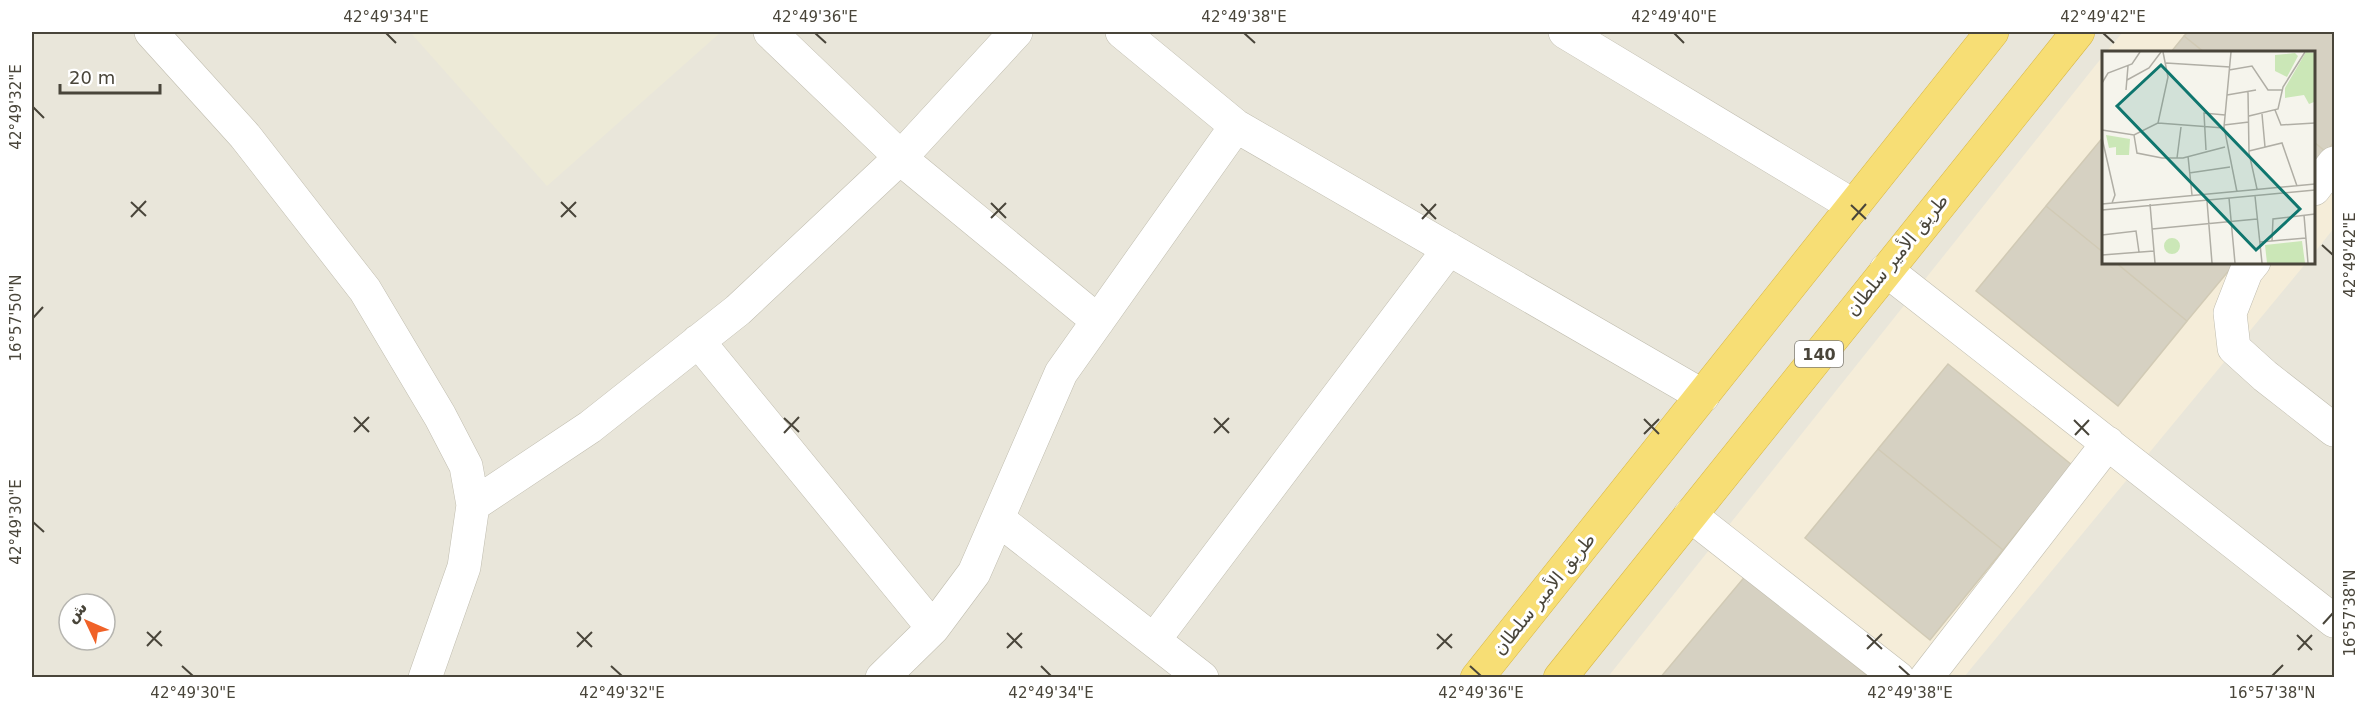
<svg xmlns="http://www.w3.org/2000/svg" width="2366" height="709" font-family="'DejaVu Sans','Noto Sans Arabic',sans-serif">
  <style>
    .residential { fill: #e9e6da; fill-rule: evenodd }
    .commercial { fill: #f5edd9 }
    .education { fill: #edead7 }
    .building { fill: #d6d1c2; stroke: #d1cab5; stroke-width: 1.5 }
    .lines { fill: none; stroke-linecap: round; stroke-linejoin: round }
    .minor-casing { stroke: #c0bdaf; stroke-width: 34 }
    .highway-casing { stroke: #d7b644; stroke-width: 34 }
    .minor { stroke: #fff; stroke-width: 33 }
    .highway { stroke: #f7de75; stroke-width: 33 }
    .ticks { fill: none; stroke: #49453a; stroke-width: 2 }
    .labels { text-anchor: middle; stroke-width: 6; stroke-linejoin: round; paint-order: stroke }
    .shield { fill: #fff; stroke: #807d75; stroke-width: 1.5 }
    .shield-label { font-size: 16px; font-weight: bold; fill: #49453a }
    .street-label { font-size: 18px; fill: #49453a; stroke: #fff }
    .inset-road { fill: none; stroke: #b0aea5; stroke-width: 1.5 }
    .view { fill: #0f766e; fill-opacity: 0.15; stroke: #0f766e; stroke-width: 3 }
    .inset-edge { fill: none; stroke: #49453a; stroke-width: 3 }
    .neatline { fill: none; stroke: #49453a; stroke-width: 2 }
    .ticks-label { font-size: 15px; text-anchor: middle; fill: #49453a }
  </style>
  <rect width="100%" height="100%" fill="#f5f4ec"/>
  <!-- residential -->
  <path class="residential" d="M32 32H2334V677H32ZM2104 52H2314V262H2104ZM69 604H105V640H69Z"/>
  <!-- commercial -->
  <path class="commercial" d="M2123 32H2334V228L2314 253V52H2106Z
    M2103 56 2104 262 2306 263 1964 677 1607 678Z"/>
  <!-- education -->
  <path class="education" d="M410 32H721L547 186Z"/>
  <!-- building -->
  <path class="building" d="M2188 32H2334V142L2326 152 2314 142V52H2204L2184 36Z
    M2184 36 2204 52H2171Z
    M2104 136V253L2046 206Z
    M2314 142 2326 152 2314 167Z
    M2046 206 2104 253V262H2115L2187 321 2118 406 1976 291Z
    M2115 262H2236L2187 321Z
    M1948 364 2072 465 2003 550 1878 449Z
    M1878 449 2003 550 1930 640 1805 538Z
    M1747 574 1870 678H1660Z"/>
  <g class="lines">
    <defs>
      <path id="minor" d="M151 32 245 136 365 290 440 416 466 466 473 505 464 567 425 678
        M770 32 912 168 1098 321
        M1122 32 1236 126 1703 396
        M1565 32 1854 206
        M2314 189 2334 163
        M2254 262 2246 272 2230 313 2234 348 2265 376 2334 430
        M1886 270 2334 621
        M698 341 933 628
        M473 505 590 427 738 310 901 157 1016 32
        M1690 515 1898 678
        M998 519 1202 678
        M1154 640 1449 249
        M882 678 933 628 974 573 1061 373 1236 126
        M1926 678 2108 443"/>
      <path id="highway" d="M1477 678 1992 32
        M1560 678 2078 32"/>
    </defs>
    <!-- minor casing -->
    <use href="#minor" class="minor-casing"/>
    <!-- highway casing -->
    <use href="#highway" class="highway-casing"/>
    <!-- minor -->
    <use href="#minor" class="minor"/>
    <!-- highway -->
    <use href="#highway" class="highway"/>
  </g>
  <!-- ticks -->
  <path class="ticks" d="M386 33 396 43M815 33 826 43M1244 33 1255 43M1674 33 1684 43M2103 33 2114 43M33 107 44 118M131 202 146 216M561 202 576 217M991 203 1006 218M1421 204 1436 219M1851 205 1866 219M131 217 146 201M561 217 576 202M991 218 1006 203M1422 219 1436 204M1852 220 1866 204M2322 245 2333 255M33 318 43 307M354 417 369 432M784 418 799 432M1214 418 1229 433M1644 419 1659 434M2074 420 2089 435M354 432 369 417M784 433 799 417M1214 433 1229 418M1644 434 1659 419M2075 435 2089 420M33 522 44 532M2323 624 2333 613M147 632 162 646M577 632 592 647M1007 633 1022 648M1437 634 1452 648M1867 635 1882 649M2297 635 2312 650M147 646 161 631M577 647 592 632M1007 648 1022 633M1437 649 1452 634M1867 649 1882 634M2298 650 2312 635M182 666 193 676M611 666 622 676M1041 666 1051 676M1470 666 1481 676M1899 666 1910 676M2272 676 2283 665"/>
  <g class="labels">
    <!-- shield labels -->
    <rect class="shield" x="1795" y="341" width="48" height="26" rx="4.5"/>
    <g class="shield-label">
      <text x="1819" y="360">140</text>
    </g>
    <!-- street labels -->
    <g class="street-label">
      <text transform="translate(1897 255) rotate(-51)" y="6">طريق الأمير سلطان</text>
      <text transform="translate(1544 594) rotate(-51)" y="6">طريق الأمير سلطان</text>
    </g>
  </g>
  <!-- overview -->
  <g transform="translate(2102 51)">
    <rect width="213" height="213" fill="#f5f4ec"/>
    <path d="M204 1 213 2V44L212 51 207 53 202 44 183 47V37ZM193 2 196 5 185 26 173 20V4ZM4 84 28 88 27 104H14V96L7 97ZM62 195a8 8 0 1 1 16 0a8 8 0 1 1-16 0ZM200 190 203 212H165L163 194Z" fill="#cbe7b7"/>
    <path class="inset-road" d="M129 1 122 76 135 141M64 12 128 16M127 19 150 15 166 39H181M25 29 47 17 59 1M0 32 6 22 30 13 38 1M24 39 26 15M146 41 147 102 155 138M125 44 154 39M173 59 179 74 213 72M160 63 163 96M147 65 176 58 181 36 203 1M56 72 122 77M122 74 147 71M0 79 32 84 56 72 66 26 61 1M32 84 35 102 60 107H81L123 96M0 87 13 144 10 152M104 99 102 62 123 64M147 100 180 92 195 135M86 105 90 144M75 107 79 76M87 122 128 116M153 145 160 212M127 147 133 212M105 150 110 212M0 153 213 133M48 153 53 212M0 159 213 139M202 164 206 212M50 178 155 168M0 184 34 180 37 201M170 190 171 168 213 163M158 191 204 187M0 204 52 200"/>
    <path class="view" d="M59 14 198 158 154 199 15 55Z"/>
    <rect width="213" height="213" class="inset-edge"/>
  </g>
  <!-- border -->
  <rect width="2366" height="709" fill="none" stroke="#ffffff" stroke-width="66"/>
  <!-- north arrow -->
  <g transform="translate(87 622) rotate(314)"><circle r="28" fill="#ffffff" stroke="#b6b5b0" stroke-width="1.5"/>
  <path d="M0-4.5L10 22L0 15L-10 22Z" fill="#f06228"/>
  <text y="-9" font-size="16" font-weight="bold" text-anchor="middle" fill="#49453a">ش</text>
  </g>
  <!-- scale -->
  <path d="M60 84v9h100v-9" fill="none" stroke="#49453a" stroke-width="3"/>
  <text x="69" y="84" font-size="18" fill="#49453a" stroke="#ffffff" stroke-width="4.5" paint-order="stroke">20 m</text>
  <rect x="33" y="33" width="2300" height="643" class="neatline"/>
  <g class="ticks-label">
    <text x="386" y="22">42°49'34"E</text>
    <text x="815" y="22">42°49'36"E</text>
    <text x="1244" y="22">42°49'38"E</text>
    <text x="1674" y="22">42°49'40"E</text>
    <text x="2103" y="22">42°49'42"E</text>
    <text transform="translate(16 107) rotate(-90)" y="5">42°49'32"E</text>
    <text transform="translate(2350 255) rotate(-90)" y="5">42°49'42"E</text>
    <text transform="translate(16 318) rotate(-90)" y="5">16°57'50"N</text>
    <text transform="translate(16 522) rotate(-90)" y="5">42°49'30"E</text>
    <text transform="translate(2350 613) rotate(-90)" y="5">16°57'38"N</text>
    <text x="193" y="698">42°49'30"E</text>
    <text x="622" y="698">42°49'32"E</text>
    <text x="1051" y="698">42°49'34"E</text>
    <text x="1481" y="698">42°49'36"E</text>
    <text x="1910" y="698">42°49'38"E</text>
    <text x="2272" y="698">16°57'38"N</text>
  </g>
</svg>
